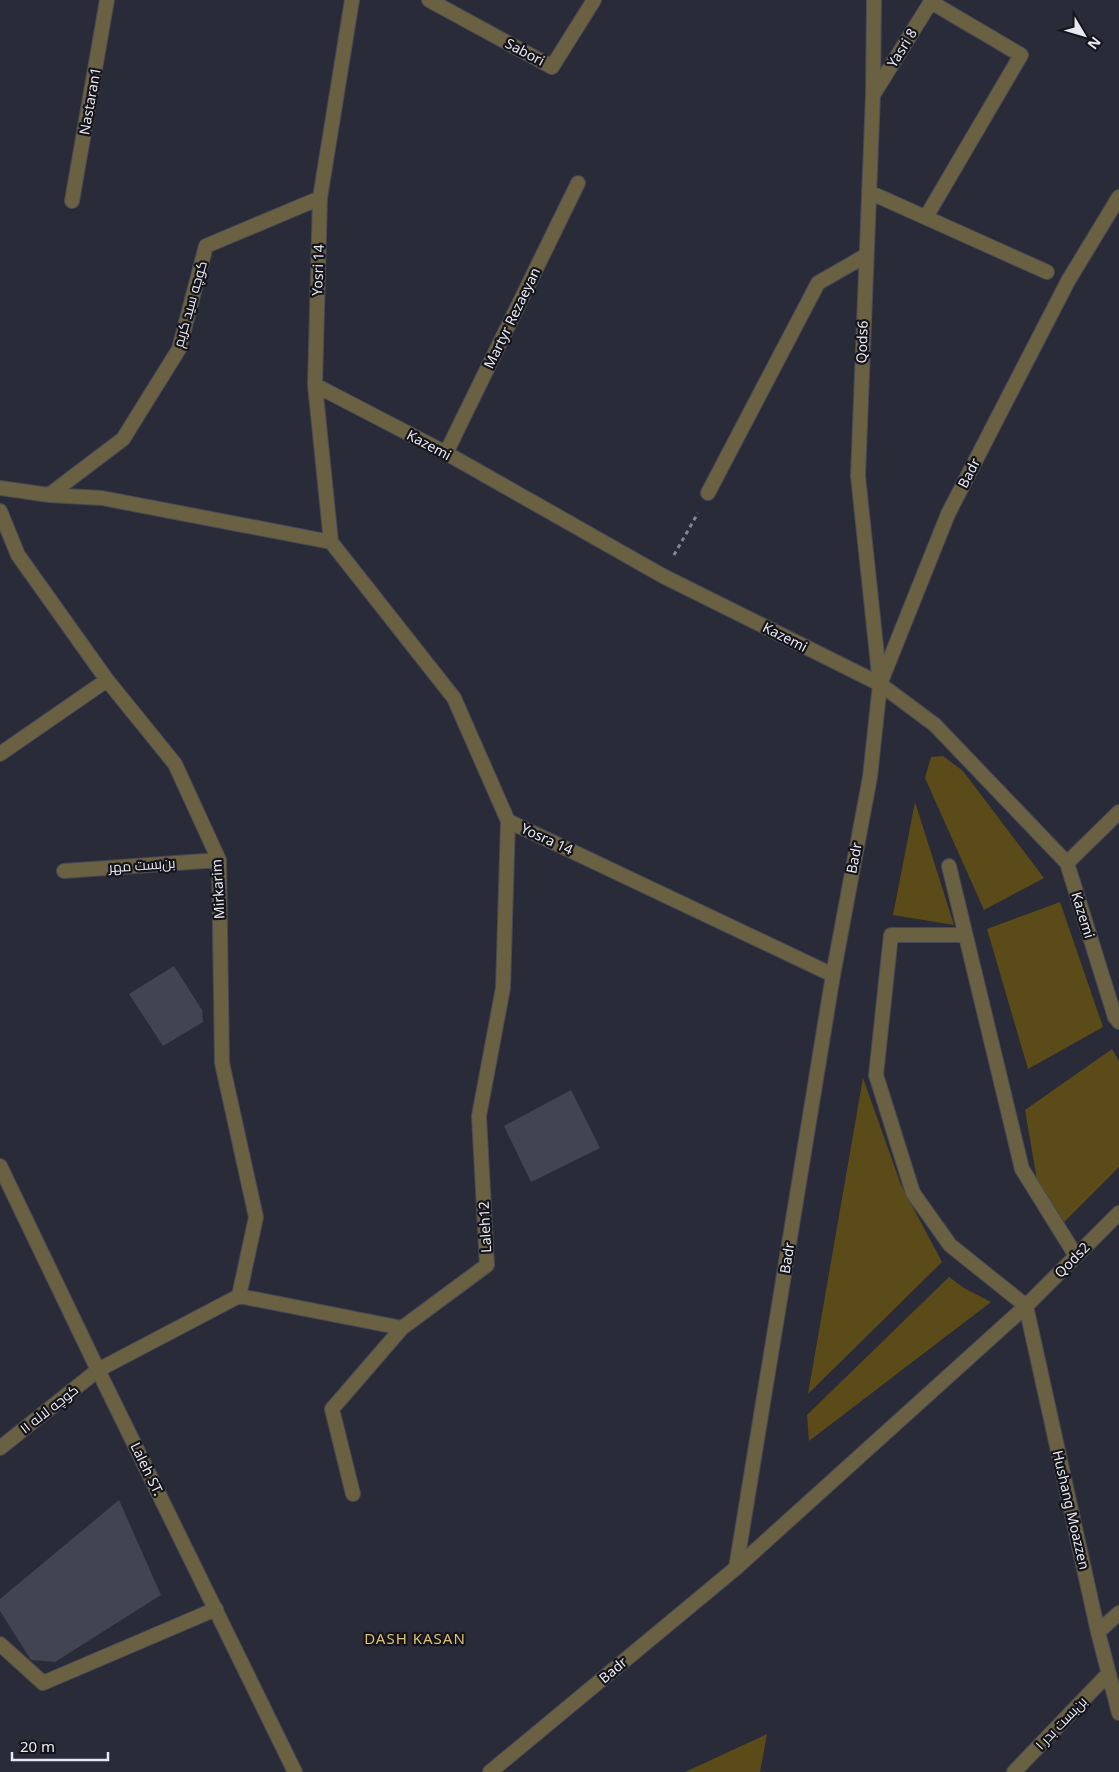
<svg xmlns="http://www.w3.org/2000/svg" width="1119" height="1772" font-family="'Noto Sans',Cairo,sans-serif">
  <style>
    .green { fill: #5b4b18 }
    .building { fill: #434452 }
    .lines { fill: none; stroke-linecap: round; stroke-linejoin: round }
    .minor-casing { stroke: #484956; stroke-width: 16 }
    .tertiary-casing { stroke: #484956; stroke-width: 16 }
    .path { stroke: #848590; stroke-width: 3; stroke-dasharray: 4 4; stroke-linecap: butt }
    .minor { stroke: #6a6042; stroke-width: 14 }
    .tertiary { stroke: #6a6042; stroke-width: 14 }
    .labels { text-anchor: middle; stroke-width: 4.5; stroke-linejoin: round; paint-order: stroke }
    .street-label { font-size: 14px; fill: #e7e8f1; stroke: #14141a }
    .neighbourhood-label { font-size: 15px; letter-spacing: 1px; fill: #dac175; stroke: #14141a }
  </style>
  <rect width="100%" height="100%" fill="#2a2b39"/>
  <!-- green -->
  <path class="green" d="M943 756 963 771 1044 878 984 910 925 778 931 757Z
    M915 802 954 925 893 915Z
    M1060 902 1103 1027 1028 1069 987 929Z
    M1112 1049 1119 1061V1167L1064 1222 1037 1180 1025 1110Z
    M863 1078 901 1185 942 1262 808 1394Z
    M949 1277 964 1288 991 1302 809 1441 807 1415Z
    M767 1734 760 1772H685Z"/>
  <!-- building -->
  <path class="building" d="M174 966 202 1010 203 1022 163 1046 129 994Z
    M571 1090 600 1148 531 1182 504 1126Z
    M119 1500 161 1595 55 1662 31 1660 0 1611V1599Z"/>
  <g class="lines">
    <defs>
      <path id="minor" d="M352 0 320 198 315 385 331 542 454 698 508 821 833 975
        M429 0 552 67 594 0
        M874 0 873 95 858 476 880 684
        M873 95 932 0
        M869 192 1047 272
        M72 201 107 0
        M926 217 1021 55 931 2
        M315 385 446 453 663 576 880 684 935 725 1067 863 1115 1017 1119 1022
        M446 453 578 183
        M0 488 49 495 102 498 331 542
        M708 493 818 283 865 256
        M49 495 123 439 179 349 206 246 320 198
        M0 511 18 555 107 680 175 764 219 860 222 1063 256 1217 239 1296
        M0 754 107 680
        M1067 863 1119 812
        M949 866 1022 1169 1076 1256
        M64 871 219 860
        M965 935H891L876 1075 913 1193 950 1245 1026 1306
        M1026 1306 1098 1632 1119 1713
        M0 1448 98 1370 239 1296 402 1328 487 1265 479 1116 503 988 508 821
        M353 1494 332 1409 402 1328
        M736 1568 1026 1306 1119 1213
        M1098 1632 1119 1613
        M0 1644 43 1683 216 1609
        M1014 1772 1108 1674"/>
      <path id="tertiary" d="M0 1166 98 1370 295 1772
        M490 1772 736 1568 833 975 870 777 880 684 948 514 1068 281 1119 197"/>
    </defs>
    <!-- minor casing -->
    <use href="#minor" class="minor-casing"/>
    <!-- tertiary casing -->
    <use href="#tertiary" class="tertiary-casing"/>
    <!-- path -->
    <path class="path" d="M674 555 698 513"/>
    <!-- minor -->
    <use href="#minor" class="minor"/>
    <!-- tertiary -->
    <use href="#tertiary" class="tertiary"/>
  </g>
  <g class="labels">
    <!-- street labels -->
    <g class="street-label">
      <text transform="translate(902 48) rotate(-58)" y="5">Yasri 8</text>
      <text transform="translate(525 52) rotate(28)" y="5">Sabori</text>
      <text transform="translate(90 101) rotate(-80)" y="5">Nastaran1</text>
      <text transform="translate(318 270) rotate(-88)" y="5">Yosri 14</text>
      <text transform="translate(190 304) rotate(-74)" y="5">کوچه سید کریم</text>
      <text transform="translate(512 318) rotate(-64)" y="5">Martyr Rezaeyan</text>
      <text transform="translate(862 342) rotate(-88)" y="5">Qods6</text>
      <text transform="translate(429 445) rotate(28)" y="5">Kazemi</text>
      <text transform="translate(969 473) rotate(-63)" y="5">Badr</text>
      <text transform="translate(785 637) rotate(27)" y="5">Kazemi</text>
      <text transform="translate(547 839) rotate(25)" y="5">Yosra 14</text>
      <text transform="translate(854 858) rotate(-79)" y="5">Badr</text>
      <text transform="translate(142 865) rotate(-4)" y="5">بن‌بست مهر</text>
      <text transform="translate(218 889) rotate(-93)" y="5">Mirkarim</text>
      <text transform="translate(1083 915) rotate(73)" y="5">Kazemi</text>
      <text transform="translate(485 1227) rotate(-93)" y="5">Laleh12</text>
      <text transform="translate(787 1258) rotate(-81)" y="5">Badr</text>
      <text transform="translate(1072 1260) rotate(-45)" y="5">Qods2</text>
      <text transform="translate(49 1409) rotate(-38)" y="5">کوچه لاله ۱۱</text>
      <text transform="translate(147 1469) rotate(64)" y="5">Laleh ST.</text>
      <text transform="translate(1071 1510) rotate(77)" y="5">Hushang Moazzen</text>
      <text transform="translate(613 1670) rotate(-40)" y="5">Badr</text>
      <text transform="translate(1061 1723) rotate(-46)" y="5">بن‌بست بدر ۱</text>
    </g>
    <!-- neighbourhood labels -->
    <g class="neighbourhood-label">
      <text x="415" y="1644">DASH KASAN</text>
    </g>
  </g>
  <!-- north arrow -->
  <g transform="translate(1084 35) rotate(128)" stroke="#14141a" stroke-width="4" paint-order="stroke">
  <path d="M0-4L9 19L0 12L-9 19Z" fill="#e7e8f1"/>
  <text y="-8" font-size="14" font-weight="bold" text-anchor="middle" fill="#e7e8f1">N</text>
  </g>
  <!-- scale -->
  <path d="M12 1752v8h96v-8" fill="none" stroke="#e7e8f1" stroke-width="2.5"/>
  <text x="20" y="1752" font-size="15" fill="#e7e8f1" stroke="#14141a" stroke-width="4" paint-order="stroke">20 m</text>
</svg>
